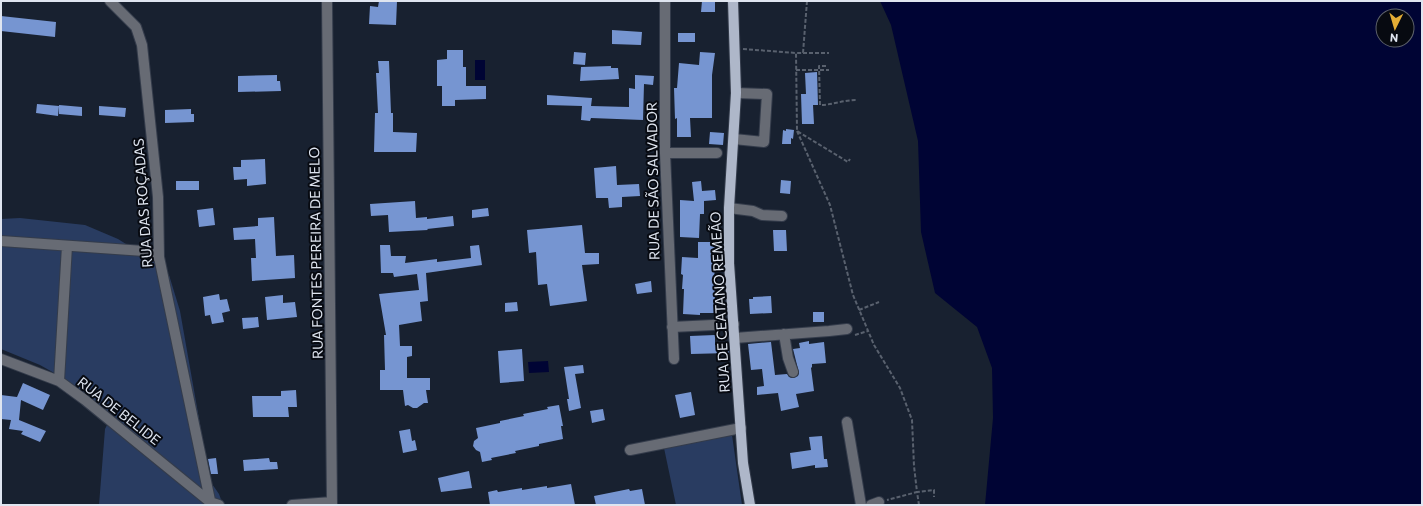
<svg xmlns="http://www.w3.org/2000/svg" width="1423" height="506" font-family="Commissioner,sans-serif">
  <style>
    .green { fill: #293c61 }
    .water { fill: #000434; fill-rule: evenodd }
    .building { fill: #7695d1 }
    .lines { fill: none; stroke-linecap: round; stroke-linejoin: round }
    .minor-casing { stroke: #343c4b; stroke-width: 12 }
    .major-casing { stroke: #343c4b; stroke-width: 12 }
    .path { stroke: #59616e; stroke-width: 2; stroke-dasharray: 4 2; stroke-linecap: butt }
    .minor { stroke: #676b74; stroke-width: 10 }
    .major { stroke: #aeb7c9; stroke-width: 10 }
    .labels { text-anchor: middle; stroke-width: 4; stroke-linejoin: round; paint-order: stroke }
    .street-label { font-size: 14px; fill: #dfe5f0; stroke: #070a11 }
  </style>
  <rect width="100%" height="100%" fill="#182130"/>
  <!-- green -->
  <path class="green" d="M20 218 85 225 118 239 150 259 169 275 180 311 210 481 219 494 223 505H99L105 429 111 417 63 378 40 365 1 349V219Z
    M732 435 742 505H676L664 448Z"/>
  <!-- water -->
  <path class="water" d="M880 1H1422V505H985L993 418 992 368 977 327 935 293 921 232 918 141 891 25ZM1383 16H1407V40H1383Z
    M475 60H485V80H475Z
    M548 361 549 372 529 373 528 362Z"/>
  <!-- building -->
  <path class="building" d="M379 1H397L396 25 369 24 370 6 378 7Z
    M702 1H715V12H701Z
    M1 16 56 22 55 37 1 31Z
    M612 30 642 32 641 45 612 44Z
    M678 33H695V42H678Z
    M447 50H463V67H466V86H486V99L455 100V106H442V86H437V60L447 59Z
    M574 52 586 53 585 65 573 64Z
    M700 52 715 53 712 75V118H690L691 137H677V118L675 119 674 88H677L679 63 699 65Z
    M378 61H389L391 113H393V132L417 133 416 152H374L375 113H378L376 73H379Z
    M611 66V68H618L619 79 580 81 581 67Z
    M817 72 818 105H813L814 124H802L801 94H806L805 73Z
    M277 75V81H280L281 91 238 92V76Z
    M635 75 654 76 653 85 644 84 643 120 591 118 590 121 581 120 582 106 547 105V95L592 98 591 106 629 107V88L635 89Z
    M37 104 59 106 58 116 36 113Z
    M59 105 82 107V116L59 114Z
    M99 106 126 108 125 117 99 115Z
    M191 109V114H194V122L165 123V110Z
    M786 129 794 130 793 139 791 138V144H782L783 130 786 131Z
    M710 132 724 133 723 145 709 144Z
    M265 159 266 184 247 186V179L234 180 233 167H241V160Z
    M616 166 617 185 639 184 640 196 622 197V207L609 208 608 198H596L594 168Z
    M781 180 791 181 790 194 780 193Z
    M176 181H199V190H176Z
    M701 181 702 191 715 190 716 200 704 201V214H700L699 238 680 237V200L694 201 692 182Z
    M415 201 416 218 427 217V219L453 216 454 226 427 229 428 230 389 232 388 215 371 216 370 204Z
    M213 208 215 225 199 227 197 210Z
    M488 208 489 216 472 218V210Z
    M274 217 276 256 294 255 295 278 252 281 251 258H256L255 239 234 240 233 228 258 226V218Z
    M582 225 585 253H599V264L582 265 587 301 550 306 547 284 538 285 536 252 529 253 527 230Z
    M773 230H786L787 251H774Z
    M698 242H716L714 282 716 313H700V315L683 314 684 289H682L683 275 681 274 682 257 698 258Z
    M380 245H390L391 256H406L405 263 437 259V262L471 258 470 246 479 245 482 265 426 273 428 301 420 302 422 321 399 325 400 346H412V356L407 357V378H430V390H426L428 403H424L417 408H413L408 405 405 406 403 390H380V370H385L384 335H386L379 294 419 290 417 274 394 277 393 273H381Z
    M651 281 652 292 637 294 635 284Z
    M219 294 220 300 227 299 230 311 222 313 224 322 212 324 210 315 205 316 203 297Z
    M283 295V303L295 302 297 317 267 320 265 297Z
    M771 296 772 313 750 314 749 299H753V297Z
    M517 302 518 311 505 312V303Z
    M813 312H824V322H813Z
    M258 317 259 327 243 329 242 318Z
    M715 335V345L727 343 729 353 691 354 690 336Z
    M809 341V344L824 342 826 363 812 364V367L811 368 814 391 796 394 799 407 781 411 778 393 757 395V387L764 386 762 369 751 370 748 344 771 342 775 375 787 374 789 377 792 378 798 376 799 373 793 349 800 348 799 343Z
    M522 349 524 381 500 383 498 351Z
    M583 365 584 373 575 374 581 408 569 411 567 399H569L564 367Z
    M23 383 50 395 43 410 21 400 19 420 46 431 40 442 21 434 23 431 9 429 11 420 1 419V395L17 397Z
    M296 390 297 407H288L289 417H253L252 396H281V391Z
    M691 392 695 415 680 418 675 395Z
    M559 405 563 426H561L563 439 539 444V446L515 451 516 453 491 458 492 460 482 462 480 452 476 450 473 446 474 441 478 438 476 428 500 423V421L524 416 523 414 548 409 547 407Z
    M603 409 605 420 592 423 590 411Z
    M410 429 412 441 415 440 417 450 403 453 399 431Z
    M822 436 824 459H827L828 467 815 468V465L792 469 790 453 811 450 809 437Z
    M216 458 218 474H211L208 459Z
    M269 458 270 462H277L278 469 244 471 243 460Z
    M469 471 472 488 441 492 438 478Z
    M571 484 575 505H490L488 492 497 490 498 492 522 488V490L547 486V488Z
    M629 489 630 491 642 489 645 505H596L594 496Z"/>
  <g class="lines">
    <defs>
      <path id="minor" d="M110 1 136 27 142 45 158 197 159 257 211 505
        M327 1 332 505
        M665 1V153L674 359
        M734 139 764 142 767 94 736 93
        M665 153H717
        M729 208 753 211 762 215 782 216
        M1 241 144 251 159 257
        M672 327 734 324
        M784 334 788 358 793 372
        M735 338 829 331 847 329
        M1 359 59 381 85 400 210 502 219 505
        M59 381 67 246
        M847 422 861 505
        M630 450 741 428
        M292 505 332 502
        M871 505 879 502"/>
      <path id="major" d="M733 1 736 93 729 208V263L743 463 750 505"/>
    </defs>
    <!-- minor casing -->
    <use href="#minor" class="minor-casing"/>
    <!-- major casing -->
    <use href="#major" class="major-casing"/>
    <!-- path -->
    <path class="path" d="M807 1 803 53H796L797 131 848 162 850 159
      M743 49 796 53
      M803 53H829
      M826 66H819L820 105C832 105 844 100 856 100
      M796 70H829
      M797 131 830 205 853 295 874 345 900 388 912 420 914 466 917 492 887 500
      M859 310 879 302
      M855 335 868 331
      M919 505 917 492 934 490V497"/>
    <!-- minor -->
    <use href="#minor" class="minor"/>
    <!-- major -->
    <use href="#major" class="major"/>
  </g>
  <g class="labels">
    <!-- street labels -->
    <g class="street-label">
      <text transform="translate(653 181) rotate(-91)" y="5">RUA DE SÃO SALVADOR</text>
      <text transform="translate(143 203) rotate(-94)" y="5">RUA DAS ROÇADAS</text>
      <text transform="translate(316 253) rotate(-91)" y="5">RUA FONTES PEREIRA DE MELO</text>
      <text transform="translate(720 302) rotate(-93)" y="5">RUA DE CEATANO REMEÃO</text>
      <text transform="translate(119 411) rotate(38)" y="5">RUA DE BELIDE</text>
    </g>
  </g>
  <!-- border -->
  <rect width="1423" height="506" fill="none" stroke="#dfe5f0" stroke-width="4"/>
  <!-- north arrow -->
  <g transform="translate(1395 28) rotate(185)"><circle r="19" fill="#070a11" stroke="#5d626a"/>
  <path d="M0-3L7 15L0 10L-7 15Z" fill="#e4ad35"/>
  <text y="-6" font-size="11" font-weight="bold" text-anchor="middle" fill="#dfe5f0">N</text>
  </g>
</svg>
